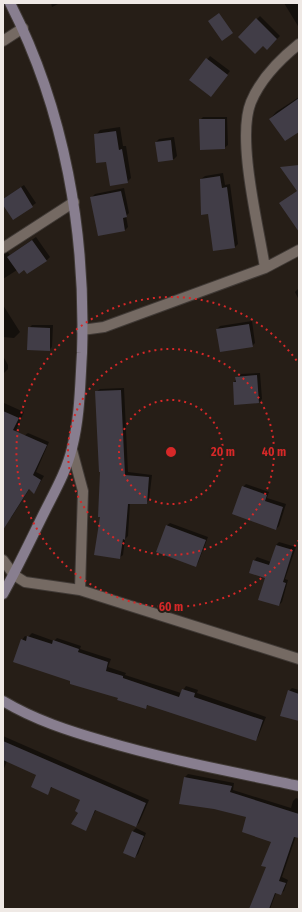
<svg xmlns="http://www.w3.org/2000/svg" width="302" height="912" font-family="'Fira Sans Condensed',sans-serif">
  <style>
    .shadow { fill: #0007 }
    .building { fill: #413d47 }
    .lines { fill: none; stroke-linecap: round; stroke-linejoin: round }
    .street-casing { stroke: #403a36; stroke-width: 12 }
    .secondary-casing { stroke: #403a36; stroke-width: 12 }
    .street { stroke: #756a63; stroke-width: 10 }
    .secondary { stroke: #887e8f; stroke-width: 10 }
    .ring { fill: none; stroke: #d62828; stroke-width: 2; stroke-dasharray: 2 4 }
    .centre { fill: #d62828; stroke: #261e17; stroke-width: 2 }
    .ring-label { font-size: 12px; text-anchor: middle; font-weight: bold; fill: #d62828; stroke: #261e17; stroke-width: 4; stroke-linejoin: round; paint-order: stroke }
  </style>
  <rect width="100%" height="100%" fill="#261e17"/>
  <!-- shadow -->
  <path class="shadow" d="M51 3H60L52 7Z
    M284 3H299V26H298Z
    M260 16 280 36 267 49 263 45 239 37Z
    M210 56 230 71 214 92 191 80Z
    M299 97V131L270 119 276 112Z
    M203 117H227L228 145 224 148 200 120Z
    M120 127 123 146H126L131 178 127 182 107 160 96 135 100 130Z
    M174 137 177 156 174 159 159 161 156 142 159 139Z
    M223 173 225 185 230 184 238 244 235 247 209 213 201 179 205 176Z
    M24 185 36 203 14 219 3 204V199Z
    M124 188 129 213 126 216 128 227 125 230 99 235 92 197 95 194Z
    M36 237 50 257 46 261 17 270 3 279V254L7 251 10 255Z
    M299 288V300L295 292Z
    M3 305 20 332 14 338 3 337Z
    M252 321 255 343 252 346 217 329 220 326Z
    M32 325H53L52 347 49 350 29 328Z
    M3 356 8 365V369L3 374Z
    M260 373 262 399 259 402 234 382 240 374Z
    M124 388 128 472 152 475 149 500 146 503H130L128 536 125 539 123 555 119 558 101 516V471L96 392 100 389Z
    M4 403 24 412 15 432 3 436Z
    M28 433 49 442 36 472 44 476 34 493 30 488 11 518H3V451Z
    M246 484 269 492 267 498 286 504 279 526 276 529 243 487Z
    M170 523 208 537 198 563 195 566 166 526Z
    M279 542 296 547 285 579 288 580 282 602 279 605 266 577 254 561 257 557 271 562 276 545Z
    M32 633 54 641 57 638 81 646 80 649 111 659 108 667 126 673 125 675 181 693 186 686 198 690 197 693 266 717 258 737 255 740 149 704 145 708 72 680 22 640 25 636 28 637Z
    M292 688 299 690V720L289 691Z
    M3 736 149 800 139 823 136 826 96 810 85 830 79 812 81 800 53 786 47 793 38 775 7 761 3 771Z
    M188 774 234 783 233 790 291 808 293 801 296 798 299 799V836H296L282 877 288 880 284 891 280 894 276 893 270 909H251L267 867 273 841 248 816 185 777Z
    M136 828 146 833 138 854 135 857 124 853 133 831Z"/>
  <!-- building -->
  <path class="building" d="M219 13 233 33 222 41 208 21Z
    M256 18 277 39 267 50 263 46 255 54 238 37Z
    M206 58 228 75 211 97 189 80Z
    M299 98V132L285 141 269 119Z
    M199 119H225V149L200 150Z
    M116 131 119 150 122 149 128 183 110 186 106 162 96 163 94 134Z
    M171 140 173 160 158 162 155 142Z
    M299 165V232L279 203 297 191 280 167Z
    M220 176 222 188 227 187 235 248 213 251 208 214 201 215 200 179Z
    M21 187 33 207 13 220 3 205V199Z
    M121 191 127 217 123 218 125 231 98 236 90 197Z
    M32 240 47 261 27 274 24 270 19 274 7 257Z
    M249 324 253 347 220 352 216 329Z
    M28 327 50 328V351L27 350Z
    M257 375 259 403 234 405 233 382H236L235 377Z
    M121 390 125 475 149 477 147 504H128L125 540 123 539 120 559 94 555 100 517H98L100 472H99L95 391Z
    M3 411 19 418 13 430 47 445 33 475 41 480 34 494 29 489 3 530Z
    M242 486 267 495 265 501 283 507 276 530 232 514Z
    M166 525 206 540 196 567 156 552Z
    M276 545 293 550 283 582 286 583 279 606 258 600 265 578 249 573 253 560 269 565Z
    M27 636 52 644 53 640 79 649 78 652 108 662 106 671 123 676V678L179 697 182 689 195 693 194 697 263 720 256 741 147 705 146 709 117 700 118 698 70 684V681L13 662 21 639 26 641Z
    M288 690 299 694V721L280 716Z
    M3 741 146 803 136 827 95 810 86 831 71 824 78 813 75 811 80 800 51 787 48 795 31 787 36 775 3 760Z
    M184 777 232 786 230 792 299 814V838L294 837 279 881 286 883 281 895 275 893 269 909H249L266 867 261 866 271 842 242 832 246 817 214 809 179 804Z
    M132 831 144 836 135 858 123 853Z"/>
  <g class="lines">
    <defs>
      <path id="street" d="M3 41 23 28
        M3 248 74 202
        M265 268C259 228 236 138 251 102 261 78 279 60 299 44
        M82 330 104 327 265 268 299 250
        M72 450 83 491 80 590
        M3 560 14 575 25 582 80 590 299 659"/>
      <path id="secondary" d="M3 594C18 567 31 539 45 511 55 491 67 470 72 448 80 417 80 385 82 353 86 233 65 111 10 3
        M3 701C35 720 69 731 104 741 168 760 234 772 299 786"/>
    </defs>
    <!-- street casing -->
    <use href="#street" class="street-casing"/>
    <!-- secondary casing -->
    <use href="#secondary" class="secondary-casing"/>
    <!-- street -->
    <use href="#street" class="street"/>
    <!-- secondary -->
    <use href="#secondary" class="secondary"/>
  </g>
  <!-- distance rings -->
  <g class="ring">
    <circle cx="171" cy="452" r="52"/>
    <circle cx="171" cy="452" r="103"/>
    <path d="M299 540A155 155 0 1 1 299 364"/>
  </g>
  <circle cx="171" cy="452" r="6" class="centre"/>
  <g class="ring-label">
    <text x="223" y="456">20 m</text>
    <text x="274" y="456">40 m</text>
    <text x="171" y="611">60 m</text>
  </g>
  <!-- border -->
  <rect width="302" height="912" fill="none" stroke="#efe9e5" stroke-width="8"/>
</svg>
